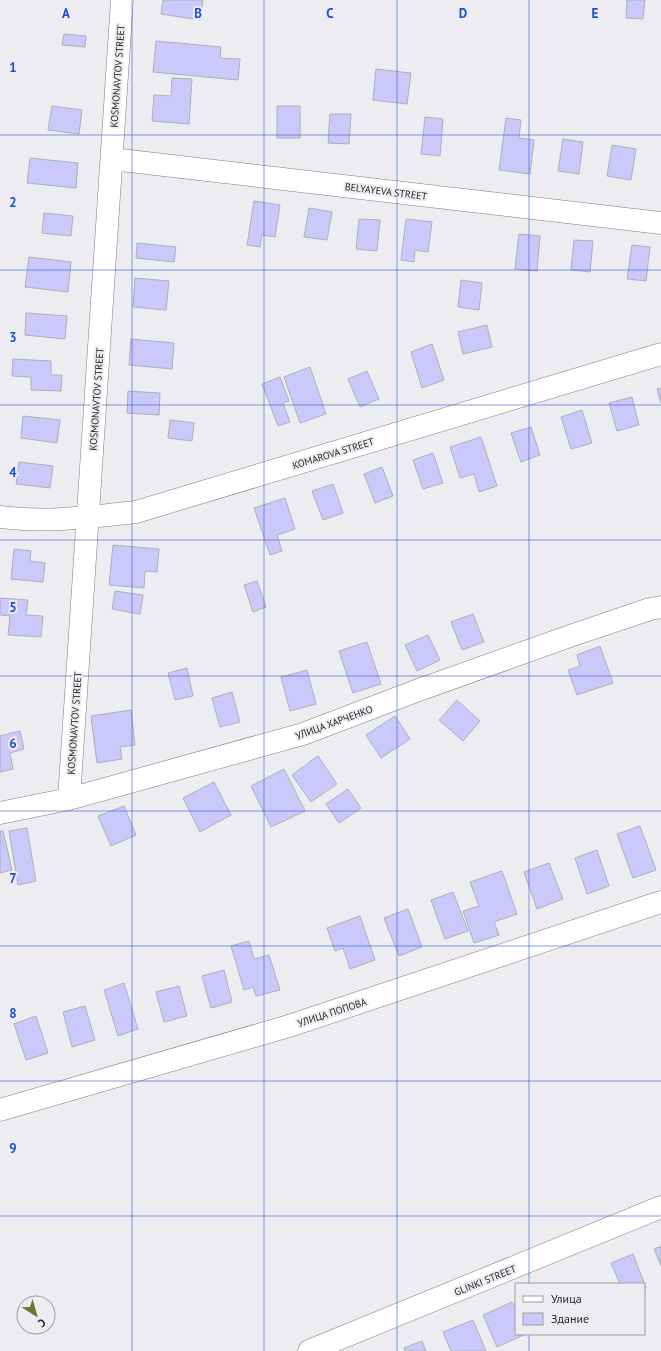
<svg xmlns="http://www.w3.org/2000/svg" width="661" height="1351" font-family="'PT Sans',sans-serif">
  <style>
    .building { fill: #cbc9fc; stroke: #afafb4 }
    .lines { fill: none; stroke-linecap: round; stroke-linejoin: round }
    .minor-casing { stroke: #7d7d81; stroke-width: 23 }
    .minor { stroke: #fff; stroke-width: 22 }
    .grid { fill: none; stroke: #1d4ed8; stroke-width: 1; stroke-opacity: 0.55 }
    .labels { text-anchor: middle; stroke-width: 4; stroke-linejoin: round; paint-order: stroke }
    .street-label { font-size: 10px; fill: #262628; stroke: #ececf1 }
    .grid-label { font-size: 13px; text-anchor: middle; font-weight: bold; fill: #1d4ed8; stroke: #ececf1; stroke-width: 4; stroke-linejoin: round; paint-order: stroke }
  </style>
  <rect width="100%" height="100%" fill="#ececf1"/>
  <!-- building -->
  <path class="building" d="M163 0H203L200 20 161 14Z
    M627 0H645L643 19 626 18Z
    M64 34 86 36 85 47 62 45Z
    M156 41 221 47 220 58 240 59 238 80 153 72Z
    M376 69 411 73 407 104 373 100Z
    M172 78 192 79 189 124 152 121 154 95 171 96Z
    M52 106 82 110 79 134 48 130Z
    M277 106H300V138H277Z
    M330 114H351L349 144 328 143Z
    M425 117 443 119 440 156 421 154Z
    M506 118 521 120 519 138 534 140 530 174 499 170Z
    M563 139 583 142 579 174 558 171Z
    M612 145 636 149 631 180 607 176Z
    M30 158 78 163 76 188 27 183Z
    M254 201 280 205 275 237 262 235 260 247 247 245Z
    M309 208 332 212 327 240 304 237Z
    M44 213 73 216 71 236 42 233Z
    M359 219 380 220 377 251 356 249Z
    M406 219 432 222 428 252 415 250 414 262 401 260Z
    M519 234 540 236 537 271 515 269Z
    M574 240 593 241 590 272 571 270Z
    M137 243 176 247 174 262 136 258Z
    M632 245 650 247 646 281 627 279Z
    M29 257 71 262 68 292 25 287Z
    M135 278 169 281 166 310 133 307Z
    M461 280 482 283 479 310 458 307Z
    M26 313 67 316 65 339 25 335Z
    M487 325 492 347 463 354 458 332Z
    M131 339 174 343 172 369 129 365Z
    M432 344 444 380 422 388 411 352Z
    M13 359 51 361V375H62L61 391 31 390V377L12 376Z
    M310 367 326 414 300 423 284 377Z
    M367 371 379 399 360 407 348 379Z
    M280 377 289 401 283 403 290 422 278 426 262 384Z
    M661 388V403L657 389Z
    M128 391 160 393 159 415 127 413Z
    M632 397 639 425 617 431 609 403Z
    M582 410 592 443 571 449 561 417Z
    M23 416 60 420 57 443 21 438Z
    M170 420 194 423 192 441 168 438Z
    M531 427 540 455 521 462 511 433Z
    M481 437 497 486 479 492 474 474 460 478 450 447Z
    M433 453 443 483 423 489 413 460Z
    M19 462 53 466 50 488 16 484Z
    M382 467 393 496 375 503 364 474Z
    M333 484 343 513 323 520 312 491Z
    M285 498 295 529 277 535 282 551 270 555 254 508Z
    M113 545 159 549 157 572 145 571 144 588 109 585Z
    M14 549 31 551 30 561 45 563 43 582 11 579Z
    M257 581 266 607 253 612 244 585Z
    M115 591 143 595 140 614 112 609Z
    M0 598 28 600 26 615 43 616 41 637 8 635 10 616 0 615Z
    M473 614 484 642 462 650 451 622Z
    M428 635 440 660 417 671 405 645Z
    M367 642 381 684 353 693 339 651Z
    M600 646 613 683 577 695 568 670 580 666 577 655Z
    M187 668 193 696 175 700 168 673Z
    M307 670 316 704 290 711 281 677Z
    M232 692 240 722 220 727 212 698Z
    M457 700 480 721 463 741 439 720Z
    M131 710 135 745 120 747 122 759 97 763 91 716Z
    M395 716 410 739 381 758 366 735Z
    M20 731 24 749 10 753 13 769 0 772V736Z
    M318 756 337 784 311 802 292 775Z
    M284 769 305 811 271 827 251 786Z
    M214 782 231 815 200 832 183 798Z
    M348 789 361 808 339 823 326 804Z
    M124 806 136 835 111 846 98 816Z
    M640 826 656 870 633 878 617 834Z
    M27 828 36 881 18 885 9 831Z
    M0 831H3L12 870 0 873Z
    M597 850 609 886 587 894 575 858Z
    M549 863 563 899 537 909 524 872Z
    M502 871 517 914 494 922 499 935 474 943 463 911 479 906 470 882Z
    M453 892 468 931 445 939 431 900Z
    M408 909 422 947 399 956 384 918Z
    M360 916 375 960 350 969 343 948 335 951 327 928Z
    M249 941 254 959 269 955 280 990 256 996 253 987 244 990 231 946Z
    M224 970 232 1002 211 1008 202 976Z
    M124 983 138 1029 118 1036 104 990Z
    M179 986 187 1016 164 1022 156 992Z
    M85 1006 95 1040 72 1047 63 1012Z
    M36 1016 48 1053 26 1060 14 1024Z
    M661 1246V1266L654 1249Z
    M633 1254 646 1288 644 1289V1284H620L611 1263Z
    M512 1302 516 1310V1334H526L497 1347 483 1315Z
    M473 1320 486 1351H451L443 1332Z
    M422 1341 426 1351H405L404 1348Z"/>
  <g class="lines">
    <defs>
      <path id="minor" d="M112 159 661 223
        M0 517C45 523 91 517 136 512L661 354
        M69 799 122 0
        M0 813 69 799 303 734 416 691 570 636 650 609 661 607
        M0 1110 289 1026 661 902
        M309 1351 661 1207"/>
    </defs>
    <!-- minor casing -->
    <use href="#minor" class="minor-casing"/>
    <!-- minor -->
    <use href="#minor" class="minor"/>
  </g>
  <!-- grid -->
  <path class="grid" d="M132 0V1351M264 0V1351M397 0V1351M529 0V1284M0 135H661M0 270H661M0 405H661M0 540H661M0 676H661M0 811H661M0 946H661M0 1081H661M0 1216H661M529 1334V1351"/>
  <g class="labels">
    <!-- street labels -->
    <g class="street-label">
      <text transform="translate(117 76) rotate(-86)" y="4">KOSMONAVTOV STREET</text>
      <text transform="translate(386 191) rotate(7)" y="4">BELYAYEVA STREET</text>
      <text transform="translate(96 399) rotate(-86)" y="4">KOSMONAVTOV STREET</text>
      <text transform="translate(333 453) rotate(-17)" y="4">KOMAROVA STREET</text>
      <text transform="translate(334 722) rotate(-20)" y="4">УЛИЦА ХАРЧЕНКО</text>
      <text transform="translate(74 723) rotate(-86)" y="4">KOSMONAVTOV STREET</text>
      <text transform="translate(332 1012) rotate(-18)" y="4">УЛИЦА ПОПОВА</text>
      <text transform="translate(485 1280) rotate(-22)" y="4">GLINKI STREET</text>
    </g>
  </g>
  <g class="grid-label">
    <text x="66" y="18">A</text>
    <text x="198" y="18">B</text>
    <text x="330" y="18">C</text>
    <text x="463" y="18">D</text>
    <text x="595" y="18">E</text>
    <text x="13" y="72">1</text>
    <text x="13" y="207">2</text>
    <text x="13" y="342">3</text>
    <text x="13" y="477">4</text>
    <text x="13" y="612">5</text>
    <text x="13" y="748">6</text>
    <text x="13" y="883">7</text>
    <text x="13" y="1018">8</text>
    <text x="13" y="1153">9</text>
  </g>
  <!-- legend -->
  <rect x="515" y="1283" width="130" height="52" fill="#ececf1" stroke="#9d9da1"/>
  <rect x="523" y="1296" width="20" height="6" fill="#ffffff" stroke="#9d9da1"/>
  <text x="551" y="1303" font-size="12" fill="#262628">Улица</text>
  <rect x="523" y="1313" width="20" height="12" fill="#cbc9fc" stroke="#9d9da1"/>
  <text x="551" y="1323" font-size="12" fill="#262628">Здание</text>
  <!-- north arrow -->
  <g transform="translate(36 1315) rotate(143)"><circle r="19" fill="#ececf1" stroke="#9d9da1"/>
  <path d="M0-3L7 15L0 10L-7 15Z" fill="#617c30"/>
  <text y="-6" font-size="11" font-weight="bold" text-anchor="middle" fill="#262628">С</text>
  </g>
</svg>
